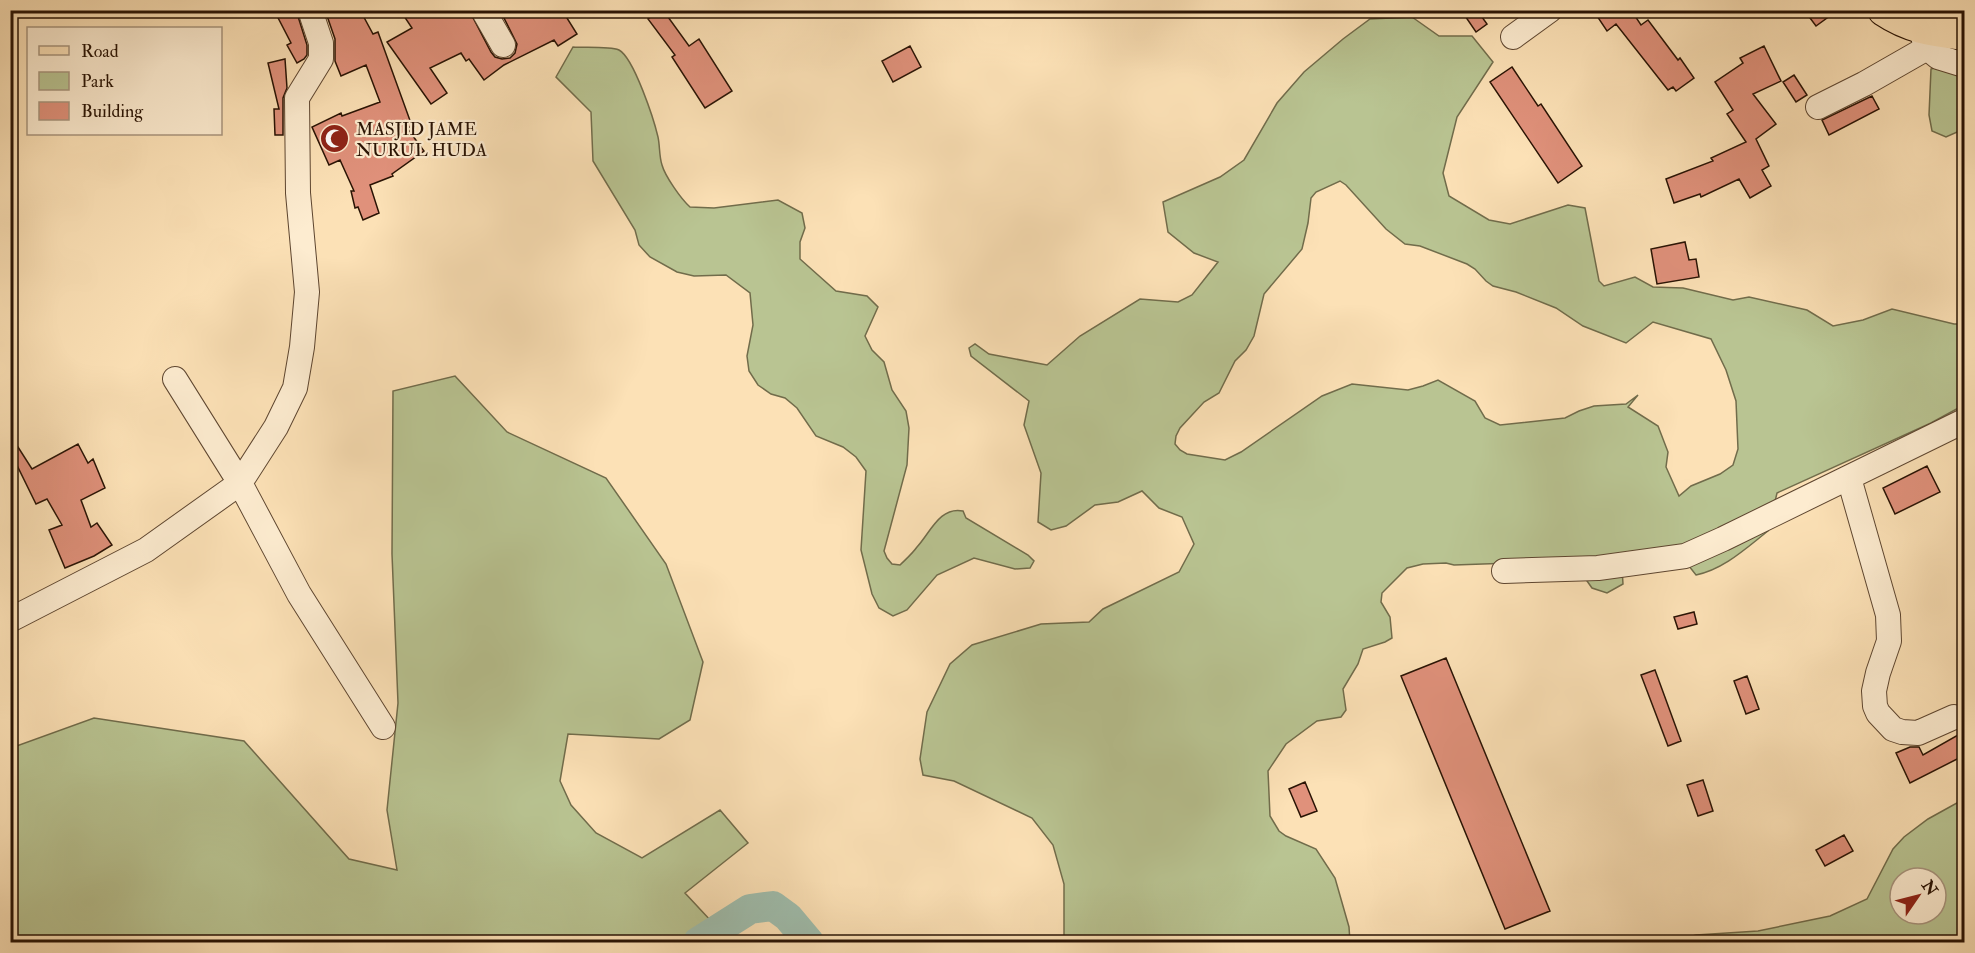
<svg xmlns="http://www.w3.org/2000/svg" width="1975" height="953" font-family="'IM FELL Double Pica',serif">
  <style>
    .green { fill: #b9c492; stroke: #716c4b; stroke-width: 1.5; fill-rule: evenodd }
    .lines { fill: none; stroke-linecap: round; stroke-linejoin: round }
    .river { stroke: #9fbeae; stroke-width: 30 }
    .building { fill: #e0917b; stroke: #291304; stroke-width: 1.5 }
    .minor-casing { stroke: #5e4630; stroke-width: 26 }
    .major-casing { stroke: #291304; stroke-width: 34 }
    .minor { stroke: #fdecd0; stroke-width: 24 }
    .major { stroke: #fce1b6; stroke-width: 32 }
    .labels { text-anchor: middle; stroke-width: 4.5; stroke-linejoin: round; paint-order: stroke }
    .poi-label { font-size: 18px; fill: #291304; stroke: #fdecd0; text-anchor: start }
  </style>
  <rect width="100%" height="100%" fill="#fce1b6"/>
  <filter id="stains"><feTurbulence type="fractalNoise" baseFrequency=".00333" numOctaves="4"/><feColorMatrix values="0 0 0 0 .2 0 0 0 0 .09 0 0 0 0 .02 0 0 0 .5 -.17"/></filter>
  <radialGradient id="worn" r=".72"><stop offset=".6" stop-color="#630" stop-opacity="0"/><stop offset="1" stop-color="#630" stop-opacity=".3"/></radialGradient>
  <!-- green -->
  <path class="green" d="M1412 17 1439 36H1472L1493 62 1457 117 1443 173 1449 196 1489 220 1510 224 1568 205 1585 208 1599 281 1604 286 1635 277 1653 287 1683 288 1733 300 1749 297 1807 310 1833 326 1863 320 1892 309 1954 324H1964V405L1931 423 1777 493 1768 531C1745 549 1724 569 1696 575L1674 547 1622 569 1623 584 1607 593 1592 588 1573 561 1454 565 1446 563 1423 564 1407 568 1382 593 1381 602 1390 617 1392 638 1385 642 1363 649 1358 664 1343 689 1346 710 1341 717 1317 721 1286 744 1268 771 1270 816 1279 831 1286 836 1316 849 1335 878 1349 927 1350 942H1064V884L1053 845 1032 818 954 781 923 775 920 759 927 712 950 664 972 645 1041 624 1089 622 1103 609 1179 572 1194 544 1182 517 1159 508 1142 491 1118 502 1095 505 1066 526 1051 530 1038 522 1041 473 1024 425 1029 401 971 356 969 348 975 344 989 354 1047 365 1080 336 1140 299 1178 302 1192 295 1218 262 1194 253 1168 232 1163 202 1220 177 1244 160 1277 103 1304 72 1343 39 1370 19ZM1340 181 1346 185 1386 229 1405 244 1420 246 1467 264 1475 269 1486 281 1493 286 1516 292 1556 308 1583 326 1626 343 1653 322 1711 339 1726 370 1736 401 1738 449 1733 465 1720 474 1691 486 1679 496 1666 467 1668 452 1658 426 1628 407 1638 395 1626 404 1594 406 1579 411 1565 418 1500 425 1485 418 1475 401 1438 380 1423 386 1408 390 1352 384 1322 396 1241 452 1225 460 1187 454 1180 450 1175 444 1176 436 1180 428 1204 402 1219 393 1235 361 1246 350 1254 336 1264 294 1302 249 1308 223 1311 198 1316 192Z
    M573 47C584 48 609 46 619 50 634 58 654 120 658 137 660 146 659 156 662 165 665 176 681 199 690 207L714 208 778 200 802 213 805 228 800 242V259L836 291 867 296 878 307 865 336 872 350 884 362 892 390 906 411 909 428 907 465 884 551 887 558 892 564 900 565C906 559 912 554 917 547 930 533 940 506 963 511L966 518 1028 555 1034 561 1030 568 1015 569 974 558 937 575 907 610 893 616 879 608 872 594 861 550 866 471 856 457 843 447 816 436 797 408 785 398 771 394 758 385 749 371 747 356 753 325 750 293 726 275 694 276 677 272 650 257 639 245 635 230 593 161 591 112 556 77Z
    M1964 59V129L1946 137 1932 131 1929 115 1931 69Z
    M455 376 507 432 606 478 666 564 703 662 690 720 659 739 568 734 560 781 571 805 596 833 642 858 720 810 748 843 685 893 713 923 702 942H11V748L94 718 244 741 349 859 397 870 387 810 398 703 392 554 393 391Z
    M1964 799V942H1671L1696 935 1758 931 1830 916 1867 899 1893 849 1904 837 1928 819ZM1900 878H1936V914H1900Z"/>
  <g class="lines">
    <!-- river -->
    <path class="river" d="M698 942 750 909 773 906 788 917 809 942"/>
  </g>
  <!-- building -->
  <path class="building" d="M274 10H296L307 45V55L304 59 297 63 287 45 291 43Z
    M325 10H360L373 34 378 32 412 126 407 128 424 151 392 174 393 176 370 185 379 213 363 220 358 207 355 208 351 191H354L340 160 329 165 312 127 341 113 342 116 380 102 366 65 341 76 335 61V39Z
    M400 10H469L491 52 495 57 502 59 510 58 515 53 517 44 500 10H562L577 34 558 46 554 40 504 65 484 80 469 59 466 61 461 53 430 68 447 93 431 104 387 42 412 28Z
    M660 10H663L689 46 699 39 732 91 705 108 672 57 675 55 648 19Z
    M1461 10H1477L1487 24 1476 32Z
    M1593 10H1637L1633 13 1641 25 1648 20 1678 60 1680 58 1694 78 1676 91 1673 87 1668 90 1616 24 1607 31Z
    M1804 10H1838L1816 26Z
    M910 46 921 67 893 82 882 61Z
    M1764 46 1781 81 1753 94 1776 124 1756 139 1769 166 1762 170 1771 186 1750 198 1739 179 1701 197 1700 194 1674 203 1666 179 1713 161 1711 158 1746 142 1727 114 1733 110 1715 82 1743 63 1740 58Z
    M285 59 287 88 283 98V135H275L274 109H279L268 63Z
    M1512 67 1538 106 1541 104 1582 166 1558 183 1490 82Z
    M1794 75 1807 95 1796 102 1783 82Z
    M1872 96 1879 109 1829 135 1822 120Z
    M1685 242 1689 260 1696 259 1699 277 1657 284 1651 249Z
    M78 444 88 463 93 459 105 488 81 500 91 527 97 523 112 545 94 556 65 568 49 530 62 525 47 499 36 504 10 451 18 447 32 469Z
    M1927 466 1940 492 1895 514 1883 488Z
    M1694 612 1697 624 1678 629 1674 617Z
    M1446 658 1550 911 1505 929 1401 676Z
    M1655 670 1681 741 1668 746 1641 675Z
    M1747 676 1759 709 1746 714 1734 681Z
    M1965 731V755L1910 783 1896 753 1910 747H1919L1923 755Z
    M1703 780 1713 811 1698 816 1687 785Z
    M1305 782 1317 811 1301 817 1289 789Z
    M1844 835 1853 851 1825 866 1816 850Z"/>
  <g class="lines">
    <defs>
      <path id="minor" d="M483 10 503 45
        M1922 34 1927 48 1938 57 1964 65
        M1513 37 1550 10
        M1818 107 1864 84 1927 48
        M175 379 240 483 299 594 383 727
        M1849 478 1888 615 1889 641 1878 673 1874 691 1875 706 1878 713 1893 729 1902 732 1918 733 1954 717
        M1504 571 1598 568 1685 556 1723 539 1964 421
        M10 620 146 550 240 483 276 427 295 388 302 347 307 292 298 193 297 98 321 59V43L310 10"/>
      <path id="major" d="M1884 10C1911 28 1933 30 1964 34"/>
    </defs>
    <!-- minor casing -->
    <use href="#minor" class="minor-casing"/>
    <!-- major casing -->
    <use href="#major" class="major-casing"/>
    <!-- minor -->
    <use href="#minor" class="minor"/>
    <!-- major -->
    <use href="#major" class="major"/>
  </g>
  <!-- icons -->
  <defs>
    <symbol id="mosque-disc" viewBox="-11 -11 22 22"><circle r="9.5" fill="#8f2418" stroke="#fdecd0"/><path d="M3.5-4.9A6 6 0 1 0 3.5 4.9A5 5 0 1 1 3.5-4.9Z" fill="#fff"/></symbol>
  </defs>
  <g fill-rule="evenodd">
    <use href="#mosque-disc" x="318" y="122" width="33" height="33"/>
  </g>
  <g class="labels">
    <!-- poi labels -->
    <g class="poi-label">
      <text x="356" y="135">MASJID JAME<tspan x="356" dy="21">NURUL HUDA</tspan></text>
    </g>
  </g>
  <!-- margin -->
  <rect width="1975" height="953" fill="none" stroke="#fce1b6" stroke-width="36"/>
  <rect x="12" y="12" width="1951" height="929" fill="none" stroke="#291304" stroke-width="3"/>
  <rect x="18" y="18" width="1939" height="917" fill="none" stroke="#291304" stroke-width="1.5"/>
  <!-- legend -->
  <rect x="27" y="27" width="195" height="108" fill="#fdecd0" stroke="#a8957e" stroke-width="1.5"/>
  <rect x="39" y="46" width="30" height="9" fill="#fce1b6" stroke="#a8957e" stroke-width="1.5"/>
  <text x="81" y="57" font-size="18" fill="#291304">Road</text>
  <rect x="39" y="72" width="30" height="18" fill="#b9c492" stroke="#a8957e" stroke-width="1.5"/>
  <text x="81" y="87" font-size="18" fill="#291304">Park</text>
  <rect x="39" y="102" width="30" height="18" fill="#e0917b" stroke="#a8957e" stroke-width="1.5"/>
  <text x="81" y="117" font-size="18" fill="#291304">Building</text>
  <!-- north arrow -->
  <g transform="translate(1918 896) rotate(55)"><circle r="28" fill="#fdecd0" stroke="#a8957e" stroke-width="1.5"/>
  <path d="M0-4.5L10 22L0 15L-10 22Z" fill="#8f2418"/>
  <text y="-9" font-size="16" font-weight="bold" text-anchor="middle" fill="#291304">N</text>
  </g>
  <rect width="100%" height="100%" filter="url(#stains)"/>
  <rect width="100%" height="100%" fill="url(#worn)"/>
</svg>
